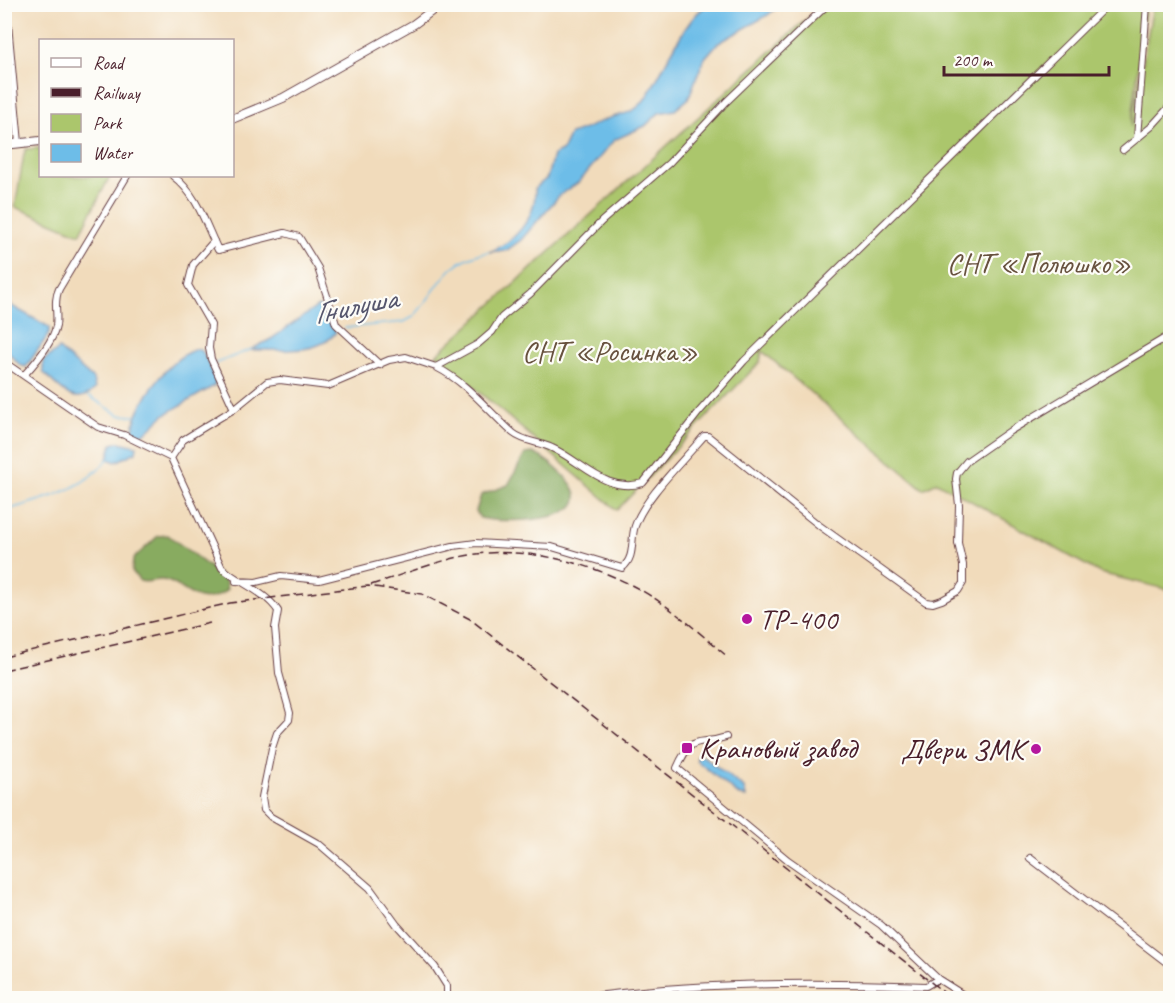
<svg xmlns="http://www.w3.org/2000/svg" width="1175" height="1003" font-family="Caveat,sans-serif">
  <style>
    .green { fill: #abc66c; stroke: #7a724c; stroke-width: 1.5 }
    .forest { fill: #88ab60; stroke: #696546; stroke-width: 1.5 }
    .water { fill: #6dbde8; stroke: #5c6e8a; stroke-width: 1.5 }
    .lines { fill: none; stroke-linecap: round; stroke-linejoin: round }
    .stream { stroke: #6dbde8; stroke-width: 1.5 }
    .minor-casing { stroke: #633b41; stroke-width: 8 }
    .secondary-casing { stroke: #633b41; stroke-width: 10 }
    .minor { stroke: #fff; stroke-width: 6 }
    .secondary { stroke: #fff; stroke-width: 8 }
    .rail { stroke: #4a1f2b; stroke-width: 1.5; stroke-dasharray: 9 4.5; stroke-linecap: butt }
    .poi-dot { fill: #b5179e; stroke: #fdfcf7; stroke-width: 2 }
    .labels { text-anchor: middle; stroke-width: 4.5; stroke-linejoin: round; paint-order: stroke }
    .park-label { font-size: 30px; fill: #67513e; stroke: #fdfcf7 }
    .poi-label { font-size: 30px; fill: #4a1f2b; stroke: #fdfcf7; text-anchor: start }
    .water-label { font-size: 32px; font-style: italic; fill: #56566d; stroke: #fdfcf7 }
  </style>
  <rect width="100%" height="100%" fill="#fdfcf7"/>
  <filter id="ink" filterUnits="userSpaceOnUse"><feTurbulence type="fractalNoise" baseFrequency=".0167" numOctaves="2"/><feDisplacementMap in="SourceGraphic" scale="12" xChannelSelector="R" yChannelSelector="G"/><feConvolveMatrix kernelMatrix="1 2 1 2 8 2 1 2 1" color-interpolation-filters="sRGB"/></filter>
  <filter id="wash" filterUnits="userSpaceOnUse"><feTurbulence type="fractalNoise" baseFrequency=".008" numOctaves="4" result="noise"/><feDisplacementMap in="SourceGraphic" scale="24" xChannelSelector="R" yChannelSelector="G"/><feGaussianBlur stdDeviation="1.35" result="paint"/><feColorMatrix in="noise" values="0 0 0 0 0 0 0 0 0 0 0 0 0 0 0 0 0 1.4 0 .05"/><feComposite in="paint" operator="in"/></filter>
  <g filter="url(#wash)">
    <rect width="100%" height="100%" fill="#f1dbbb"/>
    <!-- green -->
    <path class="green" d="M822 5H1146L1131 127 1153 5H1170V590L1100 573 937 482 923 489 762 351 760 362 617 510 436 355Z
      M40 148V176H110L80 234 15 207 24 154 26 149Z"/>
    <!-- forest -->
    <path class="forest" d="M533 453C547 459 555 467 566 478 609 523 504 524 480 518L476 511 481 495 508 485 525 454Z
      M168 535 225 579 227 590C198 611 189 588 167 581 158 577 150 584 140 581L132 571 133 559 158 536Z"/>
    <!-- water -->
    <path class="water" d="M709 4 780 5 768 15 717 44 704 59 688 99 675 110 659 113 645 126 614 140 579 182 559 196 521 240 507 250 489 252C515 242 537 217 535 188L547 178 553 155 562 151 570 134C583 131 592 125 604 120 617 114 632 115 642 103 661 79 683 17 709 4Z
      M5 292 10 305 49 327V334L26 367 20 365 5 349Z
      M318 306 324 308 326 317 336 332C319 356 276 349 250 350L271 339Z
      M59 349 93 379 95 389C75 409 59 388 43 372V361Z
      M198 349 203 352 216 380 214 386 164 415 144 434H137L133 430C136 404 172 353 198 349Z
      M119 442 137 446 136 452 116 462 108 459 112 444Z
      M697 756H703L744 788 746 797 740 796 697 761Z"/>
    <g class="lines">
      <!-- stream -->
      <path class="stream" d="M344 328 404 322 413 317C441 288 443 260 488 252
        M214 364 252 349
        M89 396 119 415 135 416
        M4 511C45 498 80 493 108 459"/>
    </g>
  </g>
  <g filter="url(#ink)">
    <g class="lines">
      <defs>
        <path id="minor" d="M9 4 7 13 19 143
          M1137 138 1147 4
          M1123 150 1151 127 1170 106
          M173 176C197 194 205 223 218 250L285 233 299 237 318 268 336 324 380 365
          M214 241 193 265 188 285 211 325 209 348 211 359 234 409
          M4 362 98 427 124 435 171 458
          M436 367C469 384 487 410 513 433 524 442 540 442 552 448 583 462 606 494 643 483L699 412 744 361 1108 4
          M25 374C36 362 53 342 56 326 58 312 53 302 59 289L127 176
          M171 458 183 440 234 409 267 382 280 380 328 386 389 360 406 357 436 367 478 344 492 332 502 317 530 294 602 221 669 163 726 102 828 4
          M171 458 222 568C239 583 266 592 278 611L275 628 279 673 290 713 289 720 277 733 272 748 262 797 264 810 271 817 319 844 370 888 397 925 435 967 447 986V998
          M236 581 256 582 281 576 319 580 453 546 476 543 552 547 622 568C636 557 630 540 635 526 644 499 678 466 697 444L704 436H708L820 526 926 602 933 603 942 600 958 591 963 583V565L958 543 959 505 956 479 957 473 967 461 1010 431 1170 335
          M726 737C696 747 693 732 677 768L788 860 881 925 938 979 968 998
          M1030 858 1170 965
          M581 998C696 982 810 982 926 986L938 979"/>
        <path id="secondary" d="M232 119 283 98 414 24 441 4
          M4 145 40 141"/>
      </defs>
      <!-- minor casing -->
      <use href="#minor" class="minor-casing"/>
      <!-- secondary casing -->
      <use href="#secondary" class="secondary-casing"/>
      <!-- minor -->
      <use href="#minor" class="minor"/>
      <!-- secondary -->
      <use href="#secondary" class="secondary"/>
      <!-- rail -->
      <path class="rail" d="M371 585C408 573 447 556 486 553 544 549 612 569 660 602 684 618 706 639 728 657
        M4 657 230 603 368 586 422 594 470 619 951 998
        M4 670 210 623"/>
    </g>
  </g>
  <!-- markers -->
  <g class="poi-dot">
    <circle cx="747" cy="619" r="6"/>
    <rect x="681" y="742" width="12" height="12" rx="3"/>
    <circle cx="1036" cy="749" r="6"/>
  </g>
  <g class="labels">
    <!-- park labels -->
    <g class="park-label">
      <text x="1039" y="273">СНТ «Полюшко»</text>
      <text x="610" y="361">СНТ «Росинка»</text>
    </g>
    <!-- poi labels -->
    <g class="poi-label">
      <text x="759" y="629">ТР-400</text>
      <text x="699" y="758">Крановый завод</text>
      <text x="1024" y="759" text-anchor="end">Двери ЗМК</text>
    </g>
    <!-- water labels -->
    <g class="water-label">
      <text transform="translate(355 305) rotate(-11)" y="11">Гнилуша</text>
    </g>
  </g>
  <!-- margin -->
  <rect width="1175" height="1003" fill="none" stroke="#fdfcf7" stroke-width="24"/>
  <!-- legend -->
  <rect x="39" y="39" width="195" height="138" fill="#fdfcf7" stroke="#b5a4a5" stroke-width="1.5"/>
  <rect x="51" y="58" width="30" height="9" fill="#ffffff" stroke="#b5a4a5" stroke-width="1.5"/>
  <text x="93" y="69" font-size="18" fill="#4a1f2b">Road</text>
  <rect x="51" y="88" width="30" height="9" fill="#4a1f2b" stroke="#b5a4a5" stroke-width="1.5"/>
  <text x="93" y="99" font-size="18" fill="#4a1f2b">Railway</text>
  <rect x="51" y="114" width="30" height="18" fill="#abc66c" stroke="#b5a4a5" stroke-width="1.5"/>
  <text x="93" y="129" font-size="18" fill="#4a1f2b">Park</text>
  <rect x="51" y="144" width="30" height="18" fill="#6dbde8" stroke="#b5a4a5" stroke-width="1.5"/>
  <text x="93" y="159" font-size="18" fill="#4a1f2b">Water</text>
  <!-- scale -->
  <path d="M944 66v9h165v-9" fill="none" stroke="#4a1f2b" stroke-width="3"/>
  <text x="953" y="66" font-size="18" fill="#4a1f2b" stroke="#fdfcf7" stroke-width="4.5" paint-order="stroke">200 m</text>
</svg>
